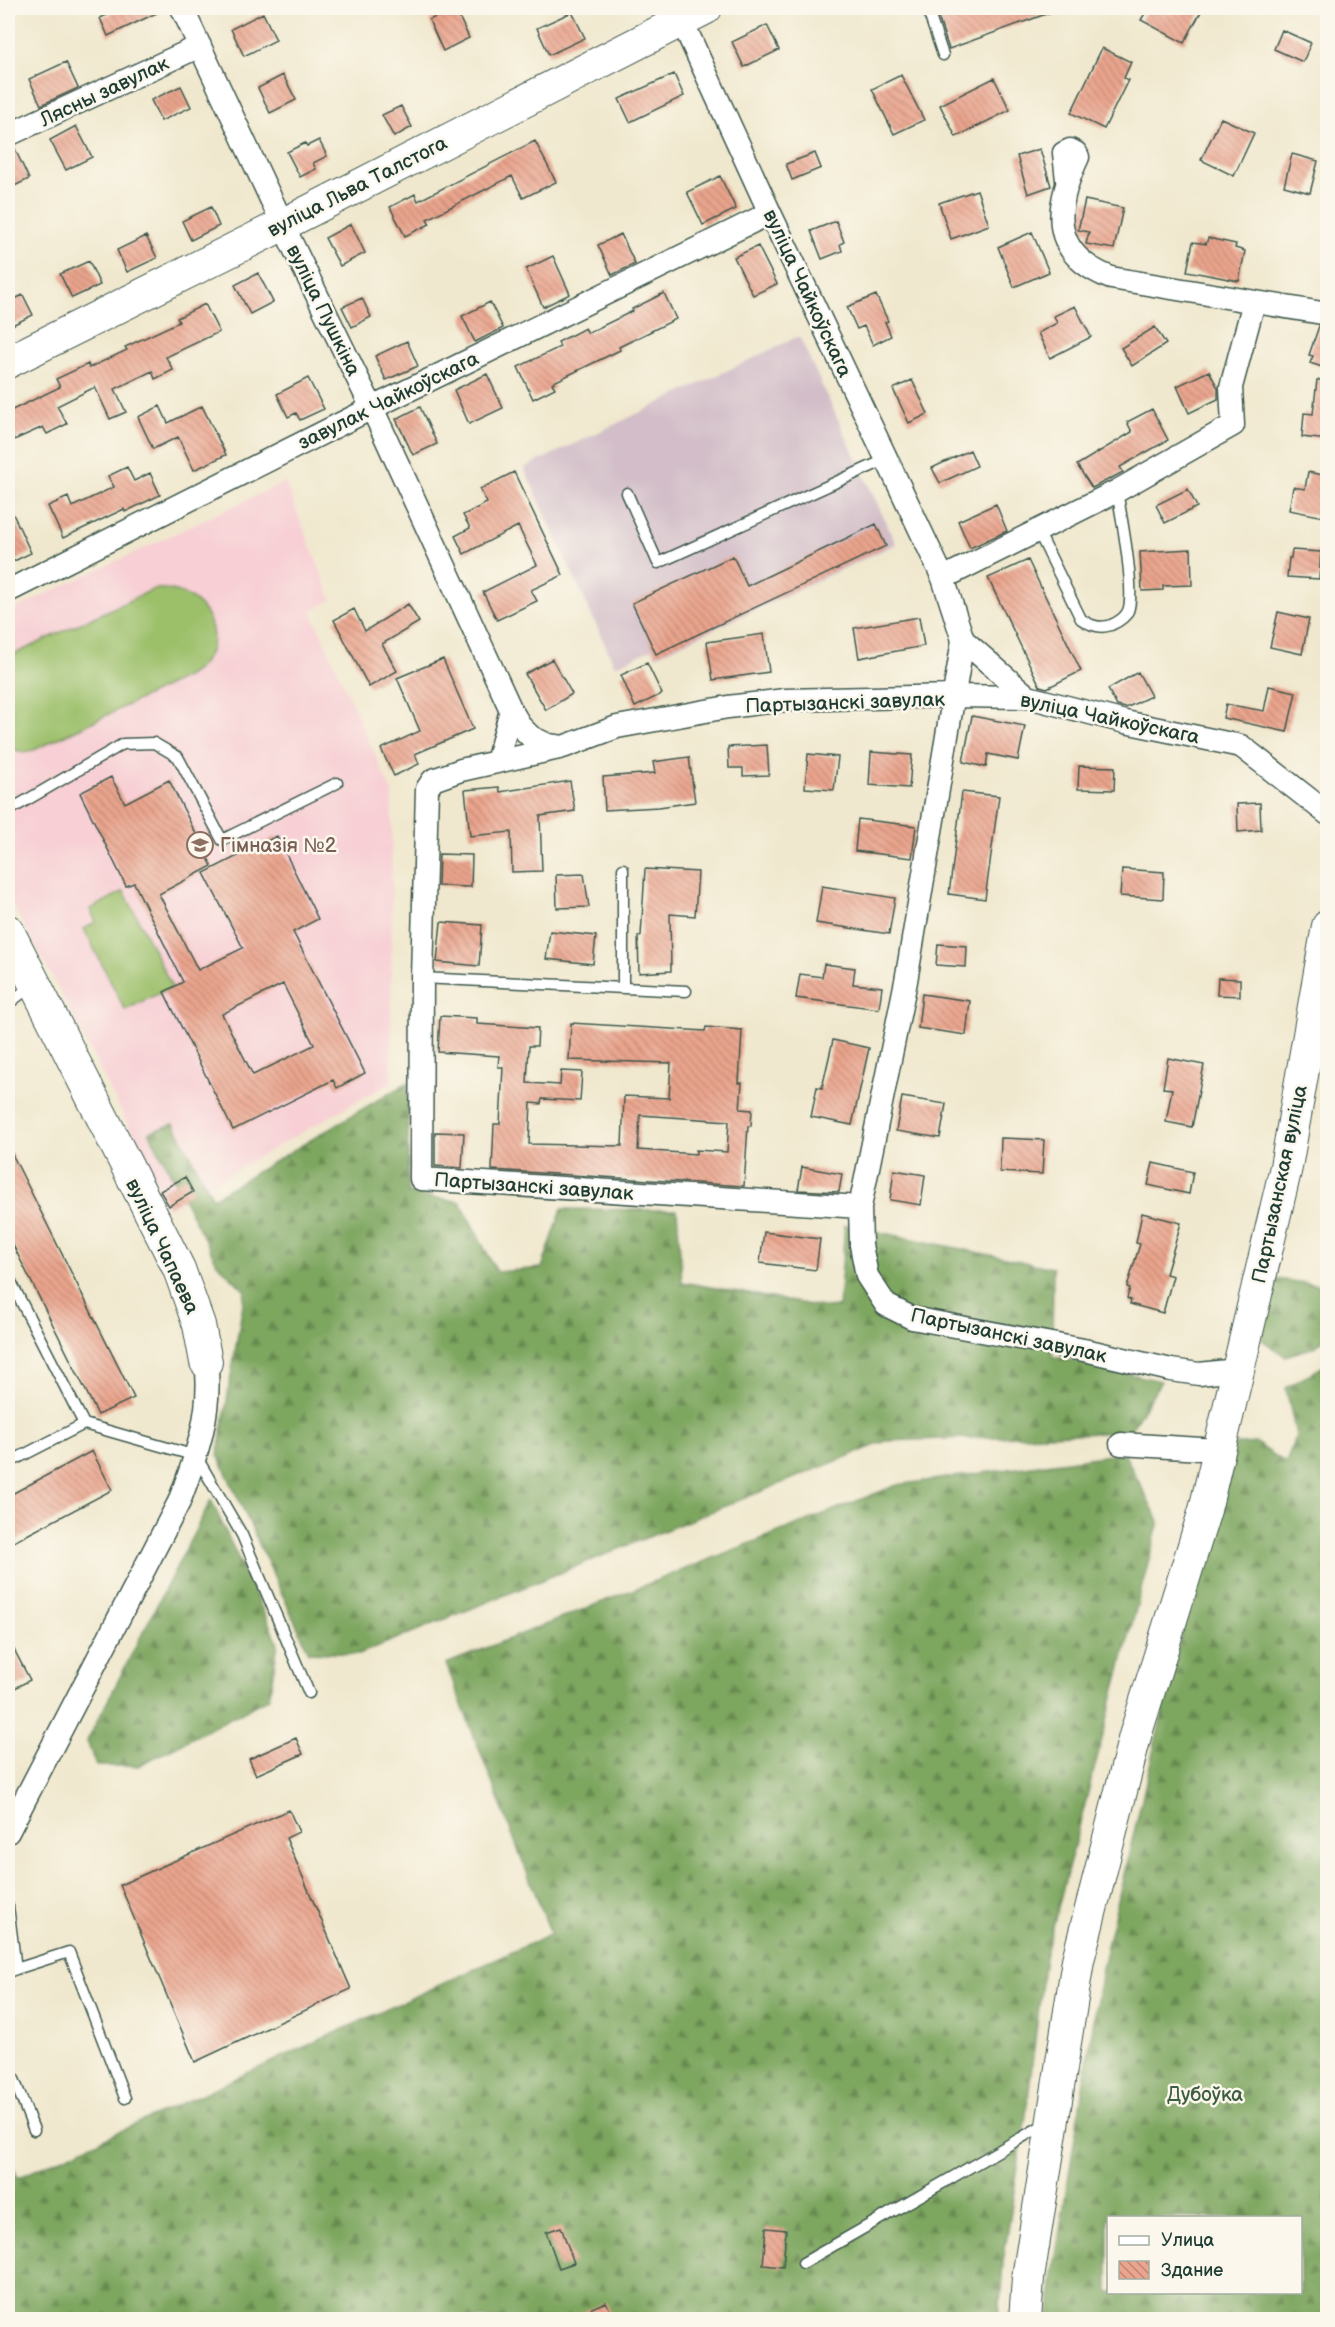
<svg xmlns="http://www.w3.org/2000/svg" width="1335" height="2327" font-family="'Balsamiq Sans',sans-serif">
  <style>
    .built { fill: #f7cfd4 }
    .industrial { fill: #d2bdc8 }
    .forest { fill: url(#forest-firs); stroke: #4e724a; stroke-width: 1.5; fill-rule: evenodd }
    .pitch { fill: #9cc06b; stroke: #5e7e50; stroke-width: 1.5 }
    .building { fill: url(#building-back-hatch); fill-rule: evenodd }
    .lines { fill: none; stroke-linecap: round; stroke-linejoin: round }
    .lane-casing { stroke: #3e574b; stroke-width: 13 }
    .street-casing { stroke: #3e574b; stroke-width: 25 }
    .secondary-casing { stroke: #3e574b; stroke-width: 34 }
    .lane { stroke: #fff; stroke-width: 10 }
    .street { stroke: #fff; stroke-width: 22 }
    .secondary { stroke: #fff; stroke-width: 32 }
    .labels { text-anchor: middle; stroke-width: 5; stroke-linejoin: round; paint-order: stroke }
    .street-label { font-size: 20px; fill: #1f3d34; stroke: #fbf7ec }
    .education-label { font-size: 20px; fill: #785e54; stroke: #fbf7ec; text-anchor: start }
    .park-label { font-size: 20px; fill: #3e5e42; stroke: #fbf7ec }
  </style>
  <defs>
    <pattern id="forest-firs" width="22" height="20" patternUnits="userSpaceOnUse" patternTransform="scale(1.5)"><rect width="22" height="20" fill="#7da65f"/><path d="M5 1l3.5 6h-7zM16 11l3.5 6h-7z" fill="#66884f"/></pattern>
    <pattern id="building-back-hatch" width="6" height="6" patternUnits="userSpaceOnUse" patternTransform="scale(1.5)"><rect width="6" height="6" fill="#eba48d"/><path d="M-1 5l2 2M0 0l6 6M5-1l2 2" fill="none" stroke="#be8774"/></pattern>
  </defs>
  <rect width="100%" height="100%" fill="#fbf7ec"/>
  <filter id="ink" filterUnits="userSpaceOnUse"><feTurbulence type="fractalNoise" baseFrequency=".0167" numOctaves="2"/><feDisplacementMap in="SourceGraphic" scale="12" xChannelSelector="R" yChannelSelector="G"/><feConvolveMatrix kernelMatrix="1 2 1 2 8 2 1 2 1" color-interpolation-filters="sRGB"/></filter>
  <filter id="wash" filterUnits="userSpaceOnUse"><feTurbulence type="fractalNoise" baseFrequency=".008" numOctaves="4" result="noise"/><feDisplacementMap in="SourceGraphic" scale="24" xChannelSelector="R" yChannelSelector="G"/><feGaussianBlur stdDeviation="1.35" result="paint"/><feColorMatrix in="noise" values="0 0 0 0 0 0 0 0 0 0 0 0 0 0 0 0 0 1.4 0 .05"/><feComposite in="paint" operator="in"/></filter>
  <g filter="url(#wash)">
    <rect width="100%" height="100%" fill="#f0e8ce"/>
    <!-- built -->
    <path class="built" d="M285 482 332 600 311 611 392 793 391 1082 167 1209 133 1134 56 984 8 897V612Z"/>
    <!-- industrial -->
    <path class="industrial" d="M799 336 896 544 656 656 652 649 615 666 524 468Z"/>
    <!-- forest -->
    <path class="forest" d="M408 1082V1193L460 1202 497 1272 542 1268 562 1209 677 1210 682 1282 828 1308 839 1306 845 1225 1053 1268 1052 1356 1161 1381 1129 1432 886 1441 359 1654 309 1652 218 1455 245 1291 217 1263 149 1132 174 1124 213 1198Z
      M1269 1278 1327 1286V1336L1315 1347 1285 1356 1262 1340Z
      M1327 1364V2319L1050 2320 1052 2280 1103 1963 1206 1529 1229 1445 1256 1443 1286 1463 1296 1435 1286 1388ZM1108 2218H1300V2292H1108Z
      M1124 1453 1159 1521 1045 1957 1026 2115 1003 2262 999 2319H8V2156L18 2178 551 1934 446 1664 897 1485Z
      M211 1500 278 1643 269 1698 138 1766H96L87 1741Z"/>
    <!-- pitch -->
    <path class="pitch" d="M154 589C207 585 237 646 188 676L34 750 23 752 8 748V657Z
      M124 891 172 987 125 1010 84 929 96 922 90 909Z"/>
    <g id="blocks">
      <!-- building -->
      <path class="building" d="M123 8H167L108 36 100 18Z
        M455 8 469 38 443 51 429 20Z
        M946 8H1056L1057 10 949 49 936 11Z
        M1148 8H1203L1184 43 1141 20Z
        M572 12 585 38 549 55 537 28Z
        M263 13 276 40 244 56 231 29Z
        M767 25 779 50 744 67 732 42Z
        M1282 30 1311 43 1303 62 1274 49Z
        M1102 48 1131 62 1124 78 1128 80 1104 129 1071 113Z
        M66 62 78 88 41 105 29 79Z
        M674 74 684 96 630 122 619 99Z
        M283 75 296 100 270 113 258 88Z
        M901 75 924 120 894 134 872 89Z
        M994 78 1010 110 956 137 940 105Z
        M181 86 191 107 161 121 151 100Z
        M401 106 412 127 394 137 382 115Z
        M1221 118 1254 133 1234 176 1201 160Z
        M76 126 92 157 66 170 50 140Z
        M319 140 327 156 313 163 316 169 300 177 287 152 305 143 307 146Z
        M535 141 556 182 523 198 512 176 427 219 430 224 405 236 390 207 415 194 418 201Z
        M14 147 29 179 8 189V148Z
        M1040 149 1051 186 1028 194 1017 156Z
        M815 153 821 168 792 180 786 164Z
        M1292 154 1318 161 1310 193 1284 186Z
        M720 176 736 209 703 225 687 192Z
        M977 190 989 225 951 239 939 203Z
        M1085 200 1123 208 1114 249 1086 244 1089 232 1078 230Z
        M211 207 219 226 191 240 182 221Z
        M836 221 844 242 840 244 842 251 822 259 811 231Z
        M351 224 365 253 340 266 325 238Z
        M1032 232 1049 272 1014 287 998 247Z
        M621 234 635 264 612 275 598 245Z
        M146 236 157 258 127 272 117 250Z
        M1208 238 1236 244 1235 248 1245 251 1239 281 1187 271 1193 242 1206 244Z
        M758 246 777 284 753 295 734 257Z
        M553 256 570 294 543 307 526 269Z
        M89 261 100 285 72 298 60 274Z
        M258 273 273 302 250 314 235 285Z
        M664 293 676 319 619 347 620 350 552 383 555 388 533 399 518 367 560 347 558 342 585 328 588 333 633 311 632 309Z
        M23 295 33 315 8 327V302Z
        M876 295 888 321 885 322 891 336 873 345 864 326 857 329 847 307Z
        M362 298 371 317 352 327 342 307Z
        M490 302 503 328 475 342 462 316Z
        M205 304 219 332 166 357 173 370 155 379 152 371 115 389 126 412 110 419 95 387 57 406 67 424 47 434 43 427 14 440 8 426V412L60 387 56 379 88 364 89 368 127 350 125 347 179 322 177 318Z
        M1075 306 1091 337 1050 358 1038 333 1057 323 1054 316Z
        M1319 326 1328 327V369L1310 363 1313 356 1309 355Z
        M1155 327 1166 344 1132 366 1121 348Z
        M407 341 418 366 386 380 375 356Z
        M1209 371 1218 388V399L1189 413 1177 386Z
        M487 374 503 408 469 424 454 390Z
        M308 378 324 409 300 420 296 413 288 417 277 394Z
        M912 380 928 414 909 423 893 389Z
        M1317 380H1328V440L1302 437 1304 413 1313 414Z
        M160 406 168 423 202 406 226 455 194 470 178 437 153 449 138 417Z
        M420 407 437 444 413 455 396 419Z
        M1152 409 1168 440 1120 467 1123 472 1092 488 1077 465 1132 432 1127 422Z
        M970 450 977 466 940 483 932 468Z
        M127 467 134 481 150 473 160 495 125 512 124 509 63 538 48 506 68 497 72 507 114 487 108 476Z
        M514 472 563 575 531 590 537 601 497 620 483 592 537 565 518 526 464 554 455 536 470 528 463 515 487 503 480 489Z
        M1308 472 1328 476V502L1324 517 1289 510 1293 487 1305 489Z
        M1188 489 1197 507 1165 523 1156 505Z
        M8 503 31 553 8 564Z
        M996 504 1007 531 970 548 958 521Z
        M876 524 886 546 656 654 632 603 733 556 747 586Z
        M1191 549 1192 585 1163 586V590L1142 591 1140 552Z
        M1292 550 1321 552 1319 579 1287 577 1289 558H1291Z
        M1028 560 1081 671 1047 688 1040 686 988 578Z
        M408 604 419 622 382 644 397 671 369 687 334 620 354 609 365 631Z
        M1278 612 1309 619 1302 654 1270 647Z
        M919 617 924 646 859 658 854 628Z
        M764 634 769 672 713 680 707 642Z
        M443 659 473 729 415 754 419 764 394 776 381 749 420 731 397 678Z
        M552 659 572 694 546 710 525 674Z
        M647 663 662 694 635 707 621 675Z
        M1138 672 1151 696 1126 708 1117 706 1108 689Z
        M1269 686 1296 692 1287 732 1223 718 1226 704 1264 711Z
        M972 716 1025 726 1018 760 988 754 986 767 963 762Z
        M767 745 769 775 743 776V768H729L728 747Z
        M871 752 912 755 909 788 869 785Z
        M808 754 838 757 834 790 805 788Z
        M689 757 695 802 659 807 605 810 603 777 655 773 653 762Z
        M1079 766 1115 767 1114 790 1078 789Z
        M111 777 125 803 169 780 212 866 159 894 198 970 243 948 204 873 277 836 318 919 293 932 365 1073 337 1088 333 1080 233 1130 164 992 183 982 134 883 126 886 80 793ZM283 984 314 1045 253 1075 222 1014Z
        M570 781 575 811 540 816 542 871 512 872 511 832 470 836 465 790 499 787 500 792Z
        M962 792 999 796 985 899 949 894Z
        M1260 803 1261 830 1238 832 1237 804Z
        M858 819 916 826 912 858 855 851Z
        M439 854 472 855 471 887 438 886Z
        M645 869 698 872 695 916 670 914 671 971 639 973 638 936H641Z
        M1122 869 1164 872 1163 899 1120 896Z
        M584 874 589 907 557 908 556 875Z
        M822 886 895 898 889 934 816 923Z
        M441 922 482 925 479 966 437 962Z
        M550 931 596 936 593 964 546 959Z
        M938 944 967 946 966 967 936 965Z
        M824 964 855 968 853 984 882 987 879 1009 796 998 800 974 822 977Z
        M1218 978 1240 979V996L1217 995Z
        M922 994 970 1001 966 1035 918 1028Z
        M440 1016 477 1018V1024L538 1028 537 1046H529L527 1083 560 1085 561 1071 582 1072 580 1101 542 1099 541 1104 531 1103 529 1144 622 1146 624 1096 669 1098 671 1063 569 1060 571 1023 705 1031 706 1027 742 1030 739 1083H742L740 1109 752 1110 751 1126H748L744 1186 492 1170 494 1124H500L503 1067H498L499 1056 438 1052ZM640 1115 729 1121 727 1152 696 1150V1154L638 1150Z
        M833 1040 869 1048 852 1125 811 1117 817 1087 822 1088Z
        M1168 1058 1204 1065 1192 1127 1166 1122 1172 1089 1163 1088Z
        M902 1097 946 1104 940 1138 896 1131Z
        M435 1132 464 1133 462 1168 435 1166Z
        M1001 1138 1044 1140 1042 1174 1000 1172Z
        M8 1146 134 1398 98 1415 8 1235Z
        M1153 1163 1193 1172 1189 1194 1148 1185Z
        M802 1167 842 1174 839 1192 798 1190Z
        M894 1170 925 1175 921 1205 890 1200Z
        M185 1177 193 1192 169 1206 160 1191Z
        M1142 1213 1181 1223 1166 1274 1173 1276 1163 1313 1130 1304 1131 1300 1127 1298 1130 1288 1127 1287 1140 1244 1136 1243Z
        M764 1232 820 1239 816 1270 760 1263Z
        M92 1451 112 1490 8 1545V1496Z
        M8 1638 30 1680 8 1692Z
        M296 1738 303 1754 256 1775 249 1759Z
        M289 1810 299 1832 286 1838 351 1989 195 2062 120 1885Z
        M561 2227 574 2263 559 2268 546 2232Z
        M766 2228 786 2230 783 2267 763 2265Z
        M606 2302 614 2319H566Z"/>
    </g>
  </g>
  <g filter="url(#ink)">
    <use href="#blocks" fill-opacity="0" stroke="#3e574b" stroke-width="1.5"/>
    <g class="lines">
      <defs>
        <path id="lane" d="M927 8 943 55
          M627 493 658 563 887 459
          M1038 531 1081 619C1091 626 1100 629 1111 625 1118 622 1125 618 1128 611 1136 591 1121 515 1117 491
          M8 811 123 744 154 743 178 757 222 840 337 783
          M422 978 686 991
          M623 988V869
          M8 1004 31 986
          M8 1276 84 1424 8 1463
          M84 1424 196 1456 242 1535 309 1693
          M8 1906 16 1969 8 1972
          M16 1969 69 1952 125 2098
          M8 2064 34 2130
          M803 2263 1047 2123"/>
        <path id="street" d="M182 8 291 242 372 408 511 710 521 727 531 737 548 745 563 747 617 727 728 707 785 700 954 696 1028 697 1125 722 1241 746 1328 814
          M676 8 770 213 943 578 963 640 906 981 860 1207
          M8 135 200 46
          M1067 180 1064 153 1070 150 1076 153 1078 157C1054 208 1049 254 1111 278L1328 314
          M943 578 1117 491 1233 425 1231 387 1254 302
          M8 591 372 408 770 213
          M963 640 1028 697
          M559 748 461 770 433 780 427 789 422 978 421 1179 860 1207 861 1245 867 1276 886 1305 912 1318 1089 1351 1171 1370 1199 1374 1237 1370
          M497 762 511 710
          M1121 1444 1217 1450
          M8 1832 179 1502C196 1457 213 1411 206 1362"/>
        <path id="secondary" d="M8 362 284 224 706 8
          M8 931 179 1269 199 1325 206 1362
          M1025 2320 1028 2278 1078 1960 1135 1736 1205 1510 1286 1167 1328 926"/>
      </defs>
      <!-- lane casing -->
      <use href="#lane" class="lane-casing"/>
      <!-- street casing -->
      <use href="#street" class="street-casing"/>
      <!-- secondary casing -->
      <use href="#secondary" class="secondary-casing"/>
      <!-- lane -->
      <use href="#lane" class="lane"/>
      <!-- street -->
      <use href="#street" class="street"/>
      <!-- secondary -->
      <use href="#secondary" class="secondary"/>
    </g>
  </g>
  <!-- icons -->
  <defs>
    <symbol id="school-ring" viewBox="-11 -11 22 22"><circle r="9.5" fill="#fbf7ec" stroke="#8d6e63" stroke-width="1.5"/><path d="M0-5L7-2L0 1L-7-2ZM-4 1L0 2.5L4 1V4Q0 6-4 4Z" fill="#8d6e63"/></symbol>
  </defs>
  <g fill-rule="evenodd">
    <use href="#school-ring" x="185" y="830" width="30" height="30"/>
  </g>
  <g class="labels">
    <!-- street labels -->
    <g class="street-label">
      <text transform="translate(104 91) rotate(-25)" y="7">Лясны завулак</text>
      <text transform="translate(357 186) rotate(-27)" y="7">вуліца Льва Талстога</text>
      <text transform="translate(808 293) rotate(65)" y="7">вуліца Чайкоўскага</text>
      <text transform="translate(324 310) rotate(64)" y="7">вуліца Пушкіна</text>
      <text transform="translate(388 400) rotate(-26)" y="7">завулак Чайкоўскага</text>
      <text transform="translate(845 702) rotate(-2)" y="7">Партызанскі завулак</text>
      <text transform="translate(1110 718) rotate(12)" y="7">вуліца Чайкоўскага</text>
      <text transform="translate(1279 1184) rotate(-78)" y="7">Партызанская вуліца</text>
      <text transform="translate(534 1186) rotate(4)" y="7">Партызанскі завулак</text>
      <text transform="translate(163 1246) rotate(65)" y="7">вуліца Чапаева</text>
      <text transform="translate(1009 1335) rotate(12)" y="7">Партызанскі завулак</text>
    </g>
    <!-- education labels -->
    <g class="education-label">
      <text x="220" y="852">Гімназія №2</text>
    </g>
    <!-- park labels -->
    <g class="park-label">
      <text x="1205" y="2101">Дубоўка</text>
    </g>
  </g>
  <!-- margin -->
  <rect width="1335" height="2327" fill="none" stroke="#fbf7ec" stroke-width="30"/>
  <!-- legend -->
  <rect x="1107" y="2216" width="195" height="78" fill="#fbf7ec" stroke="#a3ada2" stroke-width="1.5"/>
  <rect x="1119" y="2236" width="30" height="9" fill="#ffffff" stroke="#a3ada2" stroke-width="1.5"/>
  <text x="1161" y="2246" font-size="18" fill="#1f3d34">Улица</text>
  <rect x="1119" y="2261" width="30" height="18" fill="url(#building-back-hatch)" stroke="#a3ada2" stroke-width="1.5"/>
  <text x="1161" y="2276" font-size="18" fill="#1f3d34">Здание</text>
</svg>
